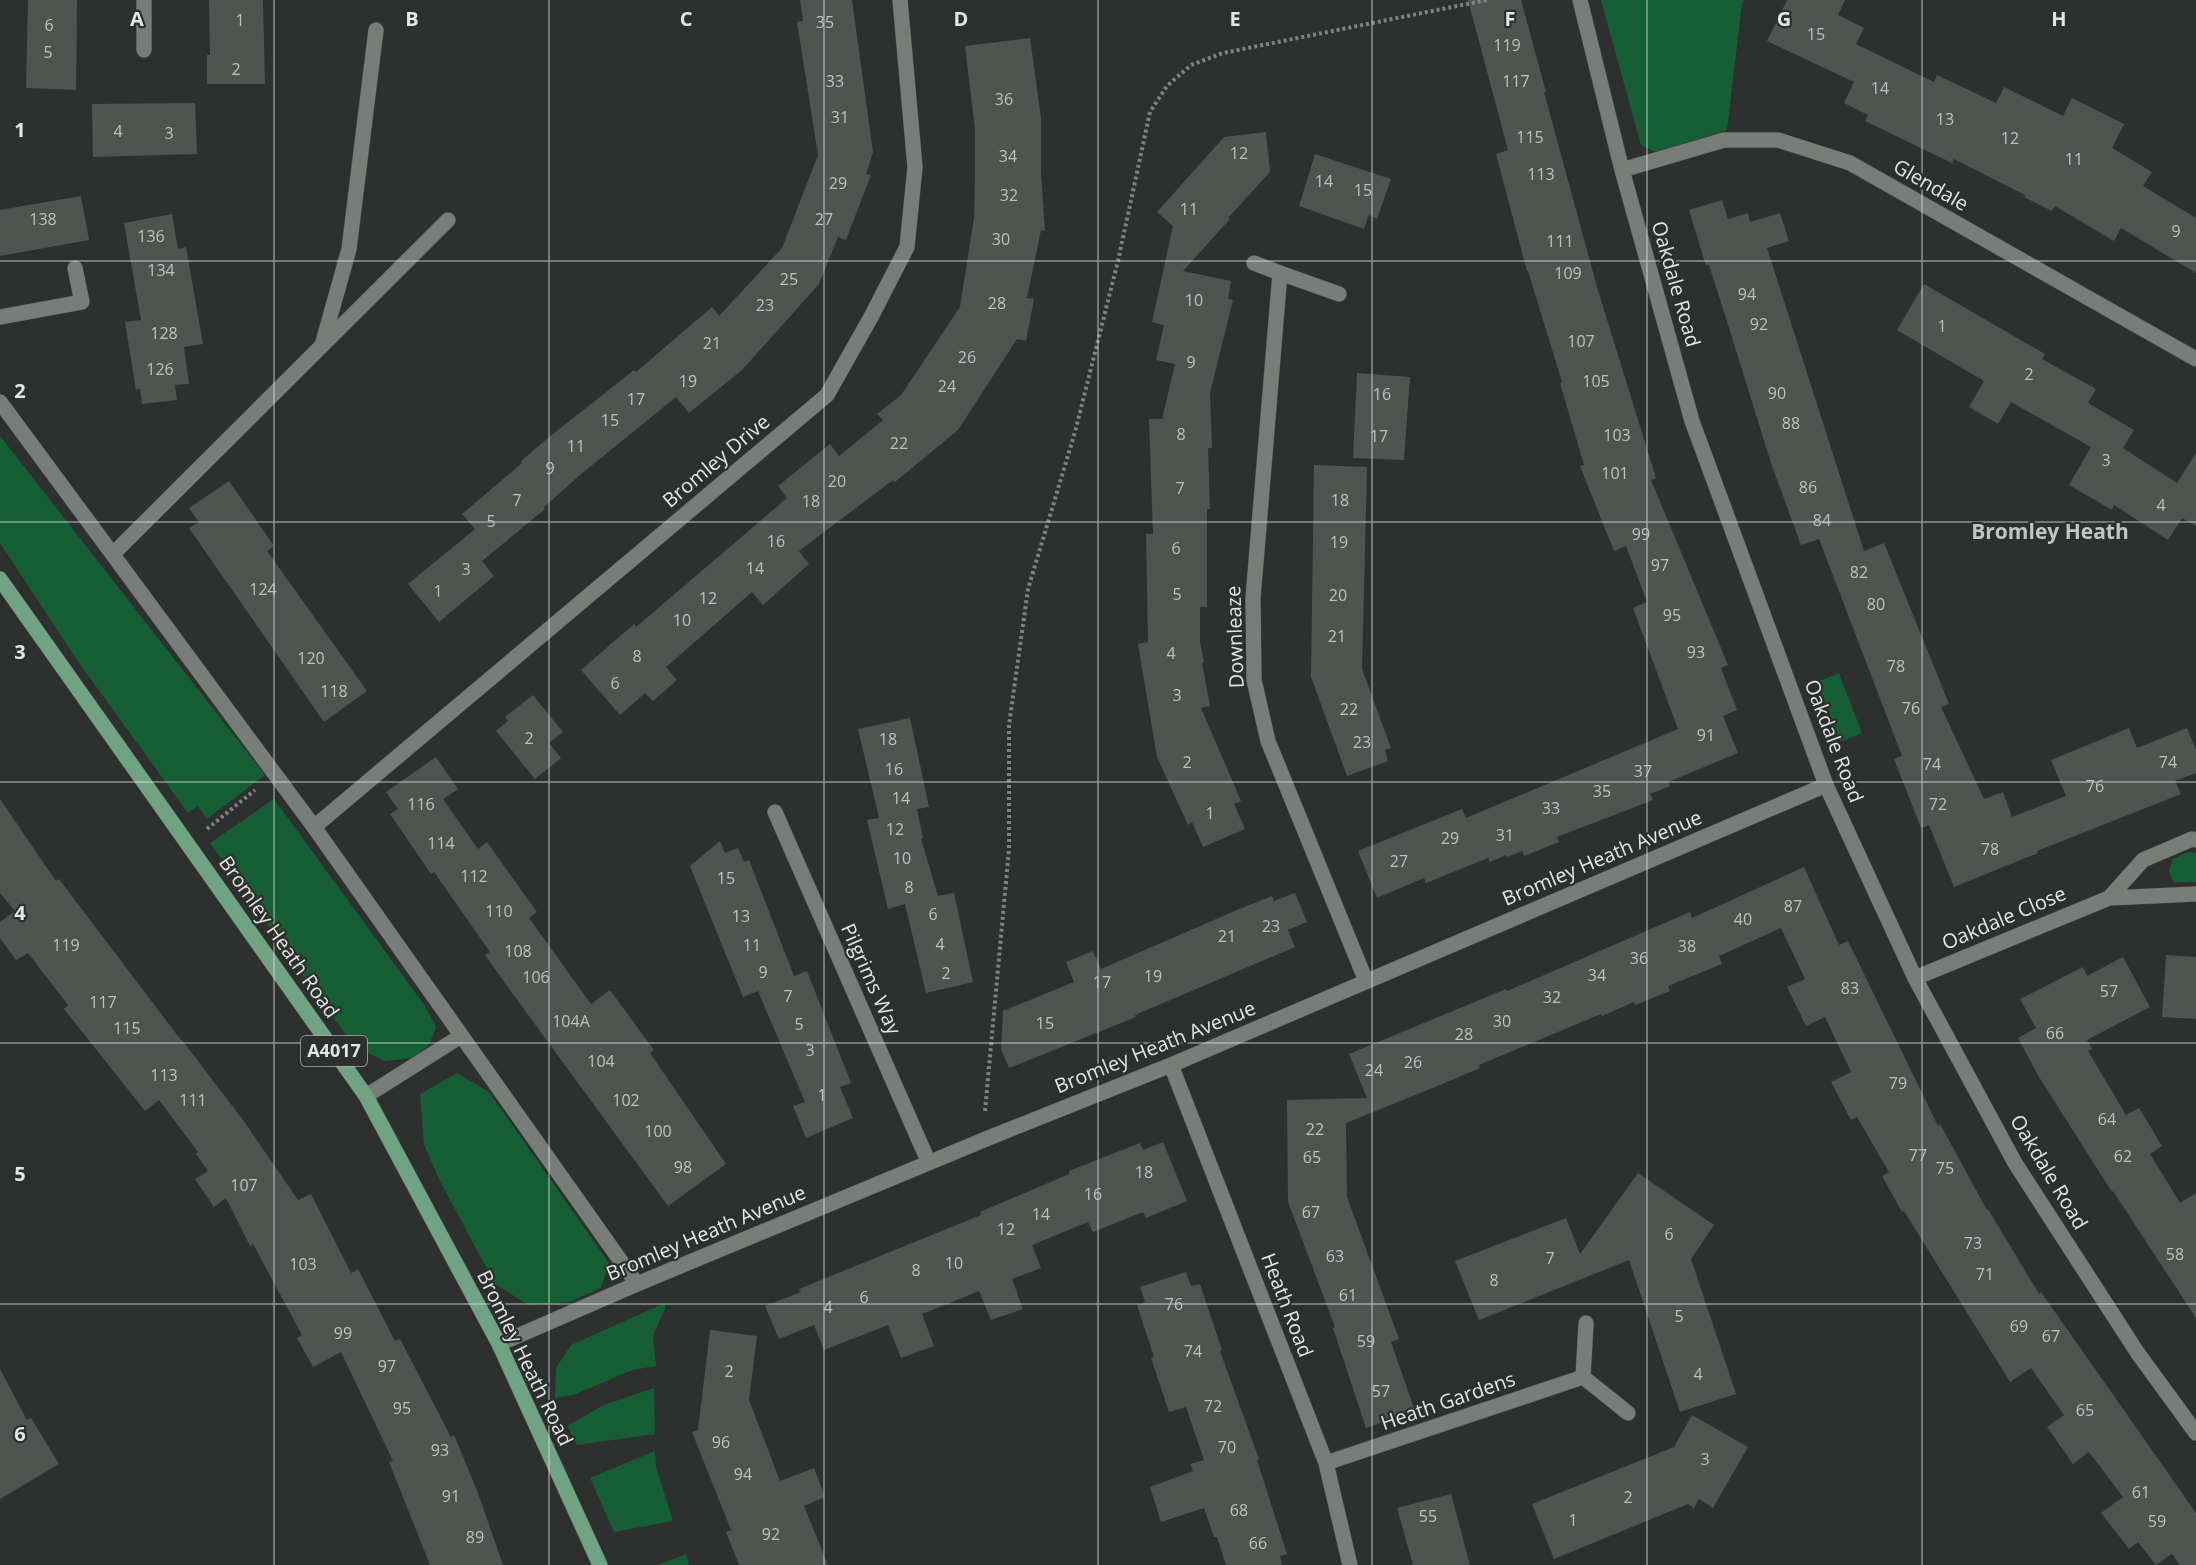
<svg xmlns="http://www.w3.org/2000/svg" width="2196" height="1565" font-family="'Open Sans',sans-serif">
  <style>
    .green { fill: #165f35 }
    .building { fill: #505451 }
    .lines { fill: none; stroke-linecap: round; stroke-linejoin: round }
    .service-casing { stroke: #4a4d4b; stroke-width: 16 }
    .minor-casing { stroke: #4a4d4b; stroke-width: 16 }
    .primary-casing { stroke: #4a4d4b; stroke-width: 16 }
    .path { stroke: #7f8280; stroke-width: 4; stroke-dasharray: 3 3; stroke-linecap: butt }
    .service { stroke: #787d79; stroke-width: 15 }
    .minor { stroke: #787d79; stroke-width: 15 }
    .primary { stroke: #70a381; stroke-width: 15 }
    .grid { fill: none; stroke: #e2e5e3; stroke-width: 1.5; stroke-opacity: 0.55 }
    .labels { text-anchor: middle; stroke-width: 4.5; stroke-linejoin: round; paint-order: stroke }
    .number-label { font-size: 16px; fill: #bec1be }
    .shield { fill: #2d302e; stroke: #acafad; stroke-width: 1.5 }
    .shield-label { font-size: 18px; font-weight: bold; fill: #e2e5e3 }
    .street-label { font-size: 20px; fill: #e2e5e3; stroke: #2d302e }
    .neighbourhood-label { font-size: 21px; font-weight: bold; fill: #c1c5c2; stroke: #2d302e }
    .grid-label { font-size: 20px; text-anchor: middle; font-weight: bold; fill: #e2e5e3; stroke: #2d302e; stroke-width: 4.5; stroke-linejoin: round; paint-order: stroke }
  </style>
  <rect width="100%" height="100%" fill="#2d302e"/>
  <!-- green -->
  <path class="green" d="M1601 0H1744L1742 3 1727 130 1656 152 1641 145Z
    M0 436 265 775 207 819 198 806 188 813 79 663 0 543Z
    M1839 673 1862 733 1840 742 1817 682Z
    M274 799 425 1006 436 1027 429 1045 414 1058 384 1061 353 1045 210 843Z
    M2188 852 2196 853V882H2173L2169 870 2173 859Z
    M457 1073 489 1092 609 1263 601 1288 569 1302 528 1305 495 1284 441 1183 424 1145 420 1094Z
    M665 1303V1309L653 1335 656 1366 632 1370 576 1394 555 1398 556 1368 571 1345Z
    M654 1388 655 1434 577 1445 567 1426 604 1405Z
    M655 1451 656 1467 673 1521 614 1532 590 1478Z
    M686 1554 689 1565H658Z"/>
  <!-- building -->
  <path class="building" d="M28 0H77L76 90 26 88Z
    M209 0H263L265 84H207V55H210Z
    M800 0H852L873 152 866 174 871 175 846 240 838 237 819 284 742 370 689 413 676 397 580 475 544 507 545 509 482 561 494 576 439 622 408 584 475 529 462 514 522 463 521 461 548 438 634 370 636 372 712 307 719 316 782 248 818 155 797 22 803 21Z
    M1468 0H1521L1546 92H1544L1597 287 1656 478 1651 480 1728 665 1721 668 1737 710 1723 716 1738 753 1668 782 1670 786 1650 794 1653 800 1557 837 1559 842 1524 856 1522 851 1507 857 1506 855 1490 862 1488 858 1426 883 1424 878 1377 898 1358 851 1462 809 1466 818 1678 729 1633 608 1647 602 1626 546 1614 551 1580 466 1584 465 1560 383 1562 382 1528 271H1527L1496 154 1508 150Z
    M1787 0H1845L1838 15 1864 28 1856 44 1934 82 1937 75 1996 103 2004 87 2063 116 2072 98 2124 124 2112 148 2152 172 2143 186 2196 218V273L2121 228 2114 241 2055 206 2052 211 2024 197 2025 195 1954 159 1952 163 1865 121 1868 115 1844 103 1854 82 1767 41Z
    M1030 38 1041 118V172L1045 231 1041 230 1027 298 1034 299 1026 341 1017 339 958 430 895 482 893 480 799 551 809 564 763 605 752 592 666 667 677 680 653 701 645 693 620 715 581 670 634 624 636 627 787 498 778 486 830 444 839 456 883 420 877 414 901 395 960 307 974 218 975 172V129L965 46Z
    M195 103 197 154 93 157 92 104Z
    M1266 132 1270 172 1228 218 1230 219 1183 271 1231 281 1228 299 1233 300 1210 393 1212 448H1208L1210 509H1207V607H1200V642L1204 662 1202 663 1210 706 1201 708 1241 801 1234 804 1245 829 1203 847 1192 822 1188 825 1157 757 1138 644 1148 642 1146 534H1153L1149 419H1162L1175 364 1156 360 1164 325 1152 322 1173 226 1157 212 1224 137Z
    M1315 154 1391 179 1377 219 1369 215 1364 229 1299 206Z
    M81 196 89 240 0 256V210Z
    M1722 200 1728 219 1748 213 1750 222 1780 213 1789 241 1767 248 1864 551 1884 543 1949 704 1941 707 1984 799 2003 792 2012 817 2066 796 2051 760 2129 728 2137 748 2187 728 2196 750V773L2175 781 2181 794 2037 851 2038 853 1954 887 1929 825 1921 828 1894 759 1902 756 1819 539 1801 545 1771 463 1725 315 1709 265 1706 266 1689 210Z
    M172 214 178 249 186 247 203 344 184 347 189 384 175 385 177 400 142 404 140 389 136 390 125 322 141 320 124 223Z
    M1924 284 2045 354 2042 359 2096 389 2088 403 2134 430 2123 448 2177 483 2196 453V526L2182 518 2168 540 2114 505 2112 510 2069 485 2091 447 2011 402 1998 424 1969 407 1984 381 1897 330Z
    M1357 373 1410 377 1404 460 1353 458Z
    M1314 465 1367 467 1362 669 1391 748 1385 750 1388 761 1347 776 1311 677Z
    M229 481 274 546 267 551 367 691 324 722 189 528 199 522 189 508Z
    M533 695 563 732 549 743 561 758 535 779 496 731 508 721 505 717Z
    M910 718 929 807 917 809 923 838 921 839 938 896 954 893 973 982 926 993 905 904 888 909 867 820 879 818 858 729Z
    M436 757 458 789 443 799 478 849 487 842 537 912 529 918 591 1004 610 990 654 1050 650 1053 726 1164 668 1206 515 997 485 955 490 952 434 872 431 874 390 814 398 809 386 792Z
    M0 799 56 881 59 879 181 1040H182L243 1120 298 1200 311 1194 351 1273 358 1269 395 1341 400 1339 451 1437 454 1435 478 1493 503 1565H430L389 1462 393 1461 341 1352 313 1367 297 1338 302 1335 253 1244 250 1246 226 1198 214 1207 195 1179 208 1171 196 1154 198 1152 159 1100 145 1111 64 1009 68 1005 28 953 16 960 0 938V922L15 911 0 893Z
    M720 841 725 853 738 848 744 862 749 860 794 976 807 971 851 1083 840 1087 853 1118 806 1138 793 1106 805 1102 758 991 743 997 690 866Z
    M1804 867 1839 945 1848 941 1938 1126 1940 1124 1987 1210 1988 1209 2039 1294 2041 1292 2196 1513V1565H2180L2172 1554 2156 1565 2138 1542 2129 1549 2101 1513 2123 1497 2089 1452 2073 1464 2047 1427 2064 1415 2031 1368 2010 1382 1904 1211 1902 1212 1882 1176 1889 1172 1857 1117 1851 1120 1831 1082 1851 1072 1825 1017 1806 1026 1787 987 1805 979 1781 928 1719 956 1722 964 1668 986 1670 991 1635 1005 1634 1002 1602 1016 1601 1014 1479 1065 1480 1068 1435 1087 1346 1123 1347 1197 1399 1339 1391 1342 1415 1411 1366 1428 1333 1328 1335 1327 1288 1202 1287 1100 1367 1098 1349 1054 1506 989 1507 991 1690 912 1692 918Z
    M1295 893 1307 922 1288 930 1295 947 1135 1015 1136 1017 1009 1068 1001 1049 1003 1011 1074 982 1066 962 1093 951 1101 969 1237 910 1272 896 1274 901Z
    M2166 955 2196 957V1019L2162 1017Z
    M2123 957 2150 1007 2087 1040 2092 1049 2088 1051 2126 1115 2139 1108 2162 1146 2150 1154 2180 1203 2196 1193V1318L2113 1191 2112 1192 2039 1077 2018 1038 2036 1028 2020 999 2083 967 2087 976Z
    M1163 1142 1187 1201 1146 1218 1143 1212 1093 1232 1088 1222 1032 1245 1041 1268 1012 1279 1023 1309 991 1320 979 1291 922 1314 934 1346 901 1358 888 1325 824 1350 814 1325 779 1339 765 1306 801 1292 799 1289 981 1215 980 1212 1069 1174V1171L1140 1143 1143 1150Z
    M1638 1173 1714 1225 1691 1259 1736 1394 1680 1412 1629 1260 1479 1320 1455 1261 1566 1218 1580 1254Z
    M1186 1272 1191 1286 1200 1284 1222 1350 1220 1351 1259 1459 1257 1460 1287 1554 1280 1556 1282 1565H1226L1217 1537H1214L1204 1508 1161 1522 1150 1487 1193 1471 1190 1464 1204 1460 1186 1407 1169 1412 1151 1358 1154 1357 1137 1305 1145 1302 1140 1287Z
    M710 1330 757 1336 749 1400 780 1481 814 1468 825 1497 804 1506 828 1565H739L726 1532 731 1530 692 1432 698 1430Z
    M0 1369 27 1420 31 1418 59 1464 0 1499Z
    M1692 1415 1748 1447 1713 1508 1699 1499 1694 1508 1688 1504 1554 1559 1532 1504 1674 1447Z
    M1451 1494 1470 1565H1413L1397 1508Z"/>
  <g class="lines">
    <defs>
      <path id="service" d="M323 342 349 249 376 30
        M114 553 448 220
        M366 1096 461 1036"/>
      <path id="minor" d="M144 0V50
        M1580 0 1622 170 1692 421 1826 785 1915 978 2015 1163 2137 1352 2196 1433
        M1622 170 1724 140H1778L1850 163 2196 359
        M1254 263 1280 273
        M1339 294 1280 273 1253 598 1254 680 1268 741 1366 981
        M0 317 82 302 75 268
        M0 402 314 827 637 1284
        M775 812 929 1163
        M314 827 827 395 871 317 907 247 915 167 900 0
        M2109 898 2143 860 2192 839 2196 840
        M1915 978 2109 898 2196 894
        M1171 1065 1326 1463 1350 1565
        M499 1344 637 1284 986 1139 1171 1065 1826 785
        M1583 1377 1628 1413
        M1326 1463 1583 1377 1586 1323"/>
      <path id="primary" d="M0 579 366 1096 499 1344 600 1565"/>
    </defs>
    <!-- service casing -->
    <use href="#service" class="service-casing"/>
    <!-- minor casing -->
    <use href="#minor" class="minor-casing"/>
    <!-- primary casing -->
    <use href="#primary" class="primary-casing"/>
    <!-- path -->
    <path class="path" d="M207 829 255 790
      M985 1111 1009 849V725L1028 589 1075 432 1118 261 1150 112 1167 86 1191 65 1223 53 1487 0"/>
    <!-- service -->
    <use href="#service" class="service"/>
    <!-- minor -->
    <use href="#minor" class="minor"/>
    <!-- primary -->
    <use href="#primary" class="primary"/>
  </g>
  <!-- grid -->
  <path class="grid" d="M274 0V1565M549 0V1565M824 0V1565M1098 0V1565M1372 0V1565M1647 0V1565M1922 0V1565M0 261H2196M0 522H2196M0 782H2196M0 1043H2196M0 1304H2196"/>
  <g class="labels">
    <!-- number labels -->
    <g class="number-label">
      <text x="240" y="26">1</text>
      <text x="825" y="28">35</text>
      <text x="49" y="31">6</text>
      <text x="1816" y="40">15</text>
      <text x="1507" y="51">119</text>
      <text x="48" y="58">5</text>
      <text x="236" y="75">2</text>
      <text x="835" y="87">33</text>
      <text x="1516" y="87">117</text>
      <text x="1880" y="94">14</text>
      <text x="1004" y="105">36</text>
      <text x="840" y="123">31</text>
      <text x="1945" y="125">13</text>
      <text x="118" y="137">4</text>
      <text x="169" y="139">3</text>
      <text x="1530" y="143">115</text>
      <text x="2010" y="144">12</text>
      <text x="1239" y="159">12</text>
      <text x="1008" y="162">34</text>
      <text x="2074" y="165">11</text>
      <text x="1541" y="180">113</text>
      <text x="1324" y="187">14</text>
      <text x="838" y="189">29</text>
      <text x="1363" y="196">15</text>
      <text x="1009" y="201">32</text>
      <text x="1189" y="215">11</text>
      <text x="43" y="225">138</text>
      <text x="824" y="225">27</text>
      <text x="2176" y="237">9</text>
      <text x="151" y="242">136</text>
      <text x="1001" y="245">30</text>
      <text x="1560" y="247">111</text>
      <text x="161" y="276">134</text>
      <text x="1568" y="279">109</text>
      <text x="789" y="285">25</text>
      <text x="1747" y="300">94</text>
      <text x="1194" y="306">10</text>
      <text x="997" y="309">28</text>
      <text x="765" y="311">23</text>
      <text x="1759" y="330">92</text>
      <text x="1942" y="332">1</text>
      <text x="164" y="339">128</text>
      <text x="1581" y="347">107</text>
      <text x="712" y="349">21</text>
      <text x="967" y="363">26</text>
      <text x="1191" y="368">9</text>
      <text x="160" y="375">126</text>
      <text x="2029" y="380">2</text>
      <text x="688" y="387">19</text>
      <text x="1596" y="387">105</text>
      <text x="947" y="392">24</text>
      <text x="1777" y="399">90</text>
      <text x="1382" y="400">16</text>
      <text x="636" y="405">17</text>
      <text x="610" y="426">15</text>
      <text x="1791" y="429">88</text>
      <text x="1181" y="440">8</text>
      <text x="1617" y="441">103</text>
      <text x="1379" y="442">17</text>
      <text x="899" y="449">22</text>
      <text x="576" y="452">11</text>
      <text x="2106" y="466">3</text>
      <text x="550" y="474">9</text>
      <text x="1615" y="479">101</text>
      <text x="837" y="487">20</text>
      <text x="1808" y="493">86</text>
      <text x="1180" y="494">7</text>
      <text x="517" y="506">7</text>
      <text x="1340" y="506">18</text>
      <text x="811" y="507">18</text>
      <text x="2161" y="511">4</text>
      <text x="1822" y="526">84</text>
      <text x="491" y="527">5</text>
      <text x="1641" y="540">99</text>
      <text x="776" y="547">16</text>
      <text x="1339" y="548">19</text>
      <text x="1176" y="554">6</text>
      <text x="1660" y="571">97</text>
      <text x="755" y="574">14</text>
      <text x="466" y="575">3</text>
      <text x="1859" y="578">82</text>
      <text x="263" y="595">124</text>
      <text x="438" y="597">1</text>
      <text x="1177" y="600">5</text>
      <text x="1338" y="601">20</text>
      <text x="708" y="604">12</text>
      <text x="1876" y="610">80</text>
      <text x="1672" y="621">95</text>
      <text x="682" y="626">10</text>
      <text x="1337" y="642">21</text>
      <text x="1696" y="658">93</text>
      <text x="1171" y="659">4</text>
      <text x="637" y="662">8</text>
      <text x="311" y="664">120</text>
      <text x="1896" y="672">78</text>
      <text x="615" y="689">6</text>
      <text x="334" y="697">118</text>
      <text x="1177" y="701">3</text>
      <text x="1911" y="714">76</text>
      <text x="1349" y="715">22</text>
      <text x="1706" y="741">91</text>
      <text x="529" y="744">2</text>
      <text x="888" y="745">18</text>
      <text x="1362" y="748">23</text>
      <text x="1187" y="768">2</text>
      <text x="2168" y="768">74</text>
      <text x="1932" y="770">74</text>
      <text x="894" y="775">16</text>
      <text x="1643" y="777">37</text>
      <text x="2095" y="792">76</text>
      <text x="1602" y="797">35</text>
      <text x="901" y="804">14</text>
      <text x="421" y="810">116</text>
      <text x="1938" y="810">72</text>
      <text x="1551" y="814">33</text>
      <text x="1210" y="819">1</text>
      <text x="895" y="835">12</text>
      <text x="1505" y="841">31</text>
      <text x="1450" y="844">29</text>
      <text x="441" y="849">114</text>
      <text x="1990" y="855">78</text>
      <text x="902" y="864">10</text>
      <text x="1399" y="867">27</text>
      <text x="474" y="882">112</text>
      <text x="726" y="884">15</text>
      <text x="909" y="893">8</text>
      <text x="1793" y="912">87</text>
      <text x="499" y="917">110</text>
      <text x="933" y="920">6</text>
      <text x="741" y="922">13</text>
      <text x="1743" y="925">40</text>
      <text x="1271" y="932">23</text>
      <text x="1227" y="942">21</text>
      <text x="940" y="950">4</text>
      <text x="66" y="951">119</text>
      <text x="752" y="951">11</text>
      <text x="1687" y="952">38</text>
      <text x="518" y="957">108</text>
      <text x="1639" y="964">36</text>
      <text x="763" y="978">9</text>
      <text x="946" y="979">2</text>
      <text x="1597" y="981">34</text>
      <text x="1153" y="982">19</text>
      <text x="536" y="983">106</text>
      <text x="1102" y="988">17</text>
      <text x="1850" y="994">83</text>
      <text x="2109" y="997">57</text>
      <text x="788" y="1002">7</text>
      <text x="1552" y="1003">32</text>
      <text x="103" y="1008">117</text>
      <text x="571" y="1027">104A</text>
      <text x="1502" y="1027">30</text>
      <text x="1045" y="1029">15</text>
      <text x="799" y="1030">5</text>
      <text x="127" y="1034">115</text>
      <text x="2055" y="1039">66</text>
      <text x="1464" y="1040">28</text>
      <text x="810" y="1056">3</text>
      <text x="601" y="1067">104</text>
      <text x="1413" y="1068">26</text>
      <text x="1374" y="1076">24</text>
      <text x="164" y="1081">113</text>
      <text x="1898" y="1089">79</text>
      <text x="822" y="1101">1</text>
      <text x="193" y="1106">111</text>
      <text x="626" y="1106">102</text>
      <text x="2107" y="1125">64</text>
      <text x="1315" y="1135">22</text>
      <text x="658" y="1137">100</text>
      <text x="1918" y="1161">77</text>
      <text x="2123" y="1162">62</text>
      <text x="1312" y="1163">65</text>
      <text x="683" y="1173">98</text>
      <text x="1945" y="1174">75</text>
      <text x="1144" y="1178">18</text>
      <text x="244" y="1191">107</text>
      <text x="1093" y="1200">16</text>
      <text x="1311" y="1218">67</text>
      <text x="1041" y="1220">14</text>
      <text x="1006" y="1235">12</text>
      <text x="1669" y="1240">6</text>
      <text x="1973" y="1249">73</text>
      <text x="2175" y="1260">58</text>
      <text x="1335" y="1262">63</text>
      <text x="1550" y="1264">7</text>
      <text x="954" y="1269">10</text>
      <text x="303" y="1270">103</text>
      <text x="916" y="1276">8</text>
      <text x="1985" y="1280">71</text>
      <text x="1494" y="1286">8</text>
      <text x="1348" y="1301">61</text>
      <text x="864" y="1303">6</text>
      <text x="1174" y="1310">76</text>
      <text x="828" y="1313">4</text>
      <text x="1679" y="1322">5</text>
      <text x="2019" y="1332">69</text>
      <text x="343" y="1339">99</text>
      <text x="2051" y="1342">67</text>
      <text x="1366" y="1347">59</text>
      <text x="1193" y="1357">74</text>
      <text x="387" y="1372">97</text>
      <text x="729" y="1377">2</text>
      <text x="1698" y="1380">4</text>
      <text x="1381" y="1397">57</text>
      <text x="1213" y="1412">72</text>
      <text x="402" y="1414">95</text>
      <text x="2085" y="1416">65</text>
      <text x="721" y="1448">96</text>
      <text x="1227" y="1453">70</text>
      <text x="440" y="1456">93</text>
      <text x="1705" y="1465">3</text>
      <text x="743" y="1480">94</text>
      <text x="2141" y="1498">61</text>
      <text x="451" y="1502">91</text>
      <text x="1628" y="1503">2</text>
      <text x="1239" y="1516">68</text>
      <text x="1428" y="1522">55</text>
      <text x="1573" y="1526">1</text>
      <text x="2157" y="1527">59</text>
      <text x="771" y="1540">92</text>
      <text x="475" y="1543">89</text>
      <text x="1258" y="1549">66</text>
    </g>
    <!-- shield labels -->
    <rect class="shield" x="301" y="1036" width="66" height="30" rx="4.5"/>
    <g class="shield-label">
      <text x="334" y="1057">A4017</text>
    </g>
    <!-- street labels -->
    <g class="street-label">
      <text transform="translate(1931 185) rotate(30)" y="7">Glendale</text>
      <text transform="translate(1676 284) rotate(74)" y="7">Oakdale Road</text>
      <text transform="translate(716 461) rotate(-40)" y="7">Bromley Drive</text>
      <text transform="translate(1235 637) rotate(-92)" y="7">Downleaze</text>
      <text transform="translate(1834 741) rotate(69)" y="7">Oakdale Road</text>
      <text transform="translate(1602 858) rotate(-23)" y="7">Bromley Heath Avenue</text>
      <text transform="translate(2004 918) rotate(-23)" y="7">Oakdale Close</text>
      <text transform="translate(279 937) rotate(55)" y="7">Bromley Heath Road</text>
      <text transform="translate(871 979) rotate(66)" y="7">Pilgrims Way</text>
      <text transform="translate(1155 1047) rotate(-22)" y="7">Bromley Heath Avenue</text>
      <text transform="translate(2049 1172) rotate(59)" y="7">Oakdale Road</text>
      <text transform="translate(706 1233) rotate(-23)" y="7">Bromley Heath Avenue</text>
      <text transform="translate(1287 1305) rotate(69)" y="7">Heath Road</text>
      <text transform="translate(525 1358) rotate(64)" y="7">Bromley Heath Road</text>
      <text transform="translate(1448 1401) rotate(-19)" y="7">Heath Gardens</text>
    </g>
    <!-- neighbourhood labels -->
    <g class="neighbourhood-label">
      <text x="2050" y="539">Bromley Heath</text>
    </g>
  </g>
  <g class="grid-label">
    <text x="137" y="26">A</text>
    <text x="412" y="26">B</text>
    <text x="686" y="26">C</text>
    <text x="961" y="26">D</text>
    <text x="1235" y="26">E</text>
    <text x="1510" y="26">F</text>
    <text x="1784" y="26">G</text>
    <text x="2059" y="26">H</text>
    <text x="20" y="137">1</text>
    <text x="20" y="398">2</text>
    <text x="20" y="659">3</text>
    <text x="20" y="920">4</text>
    <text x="20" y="1181">5</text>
    <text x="20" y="1441">6</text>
  </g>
</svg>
